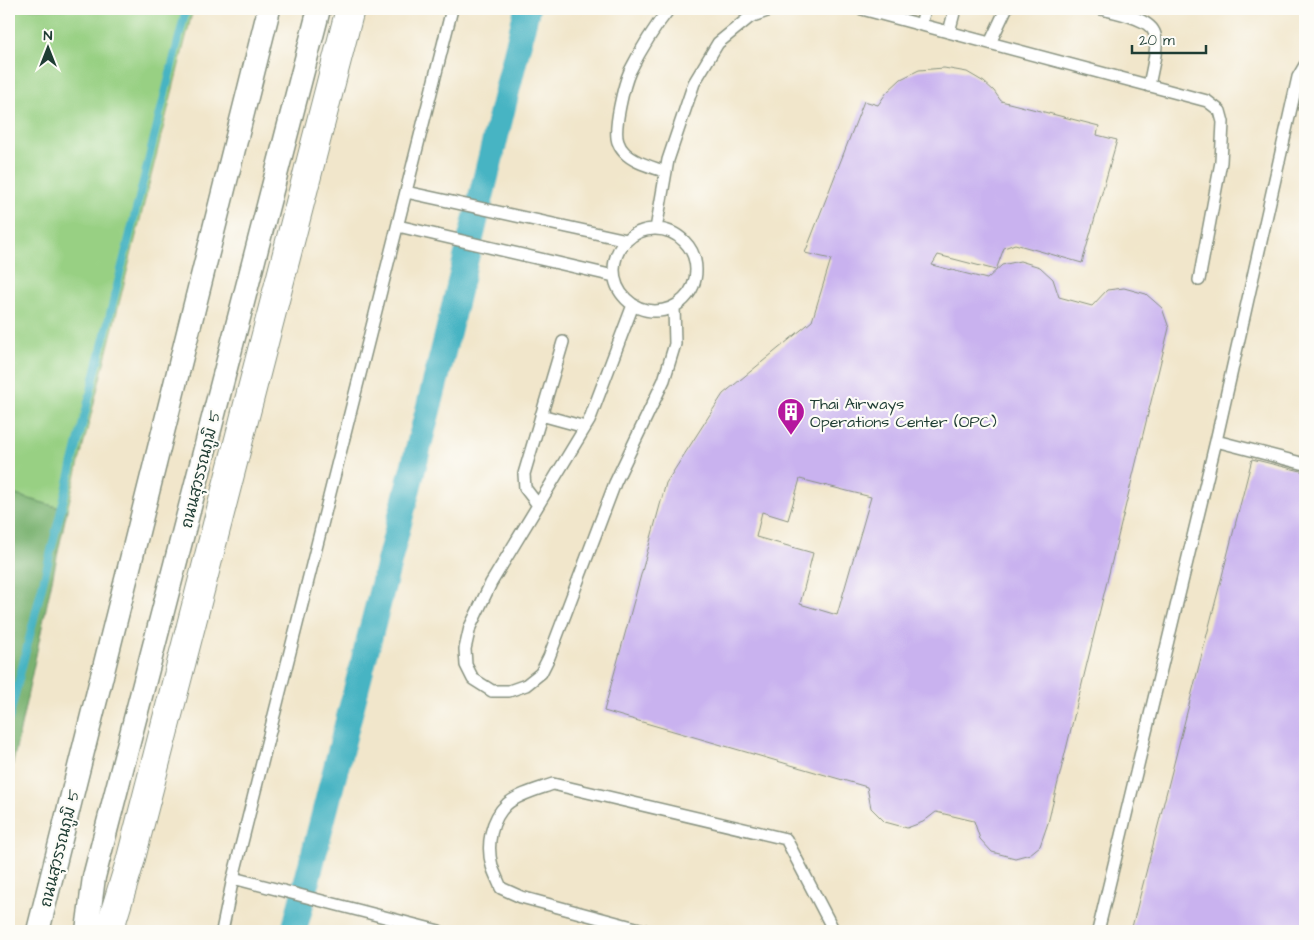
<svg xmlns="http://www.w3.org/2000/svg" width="1314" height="940" font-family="'Architects Daughter','Playpen Sans Thai',sans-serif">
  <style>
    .green { fill: #98d083; stroke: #5c865c }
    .forest { fill: #7ab271; stroke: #4c7852 }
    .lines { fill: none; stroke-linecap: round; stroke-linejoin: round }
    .stream { stroke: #47b4c3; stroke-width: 8 }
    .canal { stroke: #47b4c3; stroke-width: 26 }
    .building { fill: #c9b2ef; fill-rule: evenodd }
    .lane-casing { stroke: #889280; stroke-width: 14 }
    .street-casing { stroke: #889280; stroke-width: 25 }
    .highway-casing { stroke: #889280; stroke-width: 30 }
    .lane { stroke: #fff; stroke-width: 11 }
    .street { stroke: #fff; stroke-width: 22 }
    .highway { stroke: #fff; stroke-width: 28 }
    .labels { text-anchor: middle; stroke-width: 4.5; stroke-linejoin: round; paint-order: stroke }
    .poi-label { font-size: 16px; fill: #1f3d34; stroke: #fdfcf7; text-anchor: start }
    .street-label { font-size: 16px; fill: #1f3d34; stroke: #fdfcf7 }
  </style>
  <rect width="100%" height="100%" fill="#fdfcf7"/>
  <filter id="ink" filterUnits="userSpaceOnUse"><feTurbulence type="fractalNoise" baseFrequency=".02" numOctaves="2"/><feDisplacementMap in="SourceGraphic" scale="10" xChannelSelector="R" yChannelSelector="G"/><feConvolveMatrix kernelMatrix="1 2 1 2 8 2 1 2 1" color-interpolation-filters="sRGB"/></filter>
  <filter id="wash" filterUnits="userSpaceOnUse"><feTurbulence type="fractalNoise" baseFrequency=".0096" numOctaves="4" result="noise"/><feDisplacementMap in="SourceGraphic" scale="20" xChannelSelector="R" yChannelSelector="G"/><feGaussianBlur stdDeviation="1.12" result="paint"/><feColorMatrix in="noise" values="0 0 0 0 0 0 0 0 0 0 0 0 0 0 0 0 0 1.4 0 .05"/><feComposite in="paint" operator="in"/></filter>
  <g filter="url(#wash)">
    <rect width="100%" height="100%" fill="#f1e6cb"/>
    <!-- green -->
    <path class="green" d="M9 9H193L67 510 9 493Z"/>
    <!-- forest -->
    <path class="forest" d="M9 493 67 510 9 782Z"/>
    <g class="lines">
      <!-- stream -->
      <path class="stream" d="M9 719 186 9"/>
      <!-- canal -->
      <path class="canal" d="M294 931 444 348 527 9"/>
    </g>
    <g id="blocks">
      <!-- building -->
      <path class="building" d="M944 68 967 72 984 82 994 91 1001 101 1099 126 1097 135 1117 140 1082 263 1015 244 1004 248 996 270 938 255 932 265 987 279 1002 265 1020 261 1040 267 1053 279 1059 297 1092 306 1107 290 1124 288 1146 294 1162 308 1169 328 1048 823 1040 846 1030 854 1015 858 992 852 980 839 974 821 936 812 923 822 907 828 885 822 871 808 867 787 604 711 666 483 723 394 812 321 831 259 805 253 864 101 878 105 887 92 901 79 919 70ZM800 479 871 497 837 615 800 604 813 553 756 537 762 512 788 520Z
        M1252 459 1305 472V931H1131Z"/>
    </g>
  </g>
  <g filter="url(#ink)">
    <use href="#blocks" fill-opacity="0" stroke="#889280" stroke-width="1"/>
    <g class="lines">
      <defs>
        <path id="lane" d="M862 9 1207 101 1220 111 1223 122 1221 162 1199 280
          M1101 9C1115 12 1148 18 1154 32 1160 44 1151 72 1149 86
          M921 25 925 9
          M949 32 955 9
          M990 43 1006 9
          M666 172C653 167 634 163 624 152 622 150 619 145 618 142 613 129 624 84 630 71 641 49 654 28 669 9
          M406 192 627 240
          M398 226 614 276
          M614 270a41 41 0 1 1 82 0a41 41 0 1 1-82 0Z
          M656 229 668 160 694 83 718 43 750 17 773 9
          M633 305 589 421 491 583 470 627 465 649 466 665 473 679 492 691H509L526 685 541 673 549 657 615 483 664 380 675 344 674 307
          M541 415 585 427
          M1216 441 1305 464
          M538 505 525 488 524 474 563 342
          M233 878 439 931
          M222 931 233 878 452 9
          M647 931 521 897 501 888C498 880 494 873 492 866 486 845 491 819 507 804 519 794 539 789 553 784L786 839 834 931
          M1098 931 1216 441 1298 77 1305 65"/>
        <path id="street" d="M38 931 269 9
          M87 931 94 877 319 9"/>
        <path id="highway" d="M109 931 130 862 350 9"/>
      </defs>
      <!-- lane casing -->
      <use href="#lane" class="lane-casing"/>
      <!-- street casing -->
      <use href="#street" class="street-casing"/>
      <!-- highway casing -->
      <use href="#highway" class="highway-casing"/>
      <!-- lane -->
      <use href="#lane" class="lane"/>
      <!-- street -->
      <use href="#street" class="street"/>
      <!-- highway -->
      <use href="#highway" class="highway"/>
    </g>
  </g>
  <!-- icons -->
  <defs>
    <symbol id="building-pin" viewBox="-11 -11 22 30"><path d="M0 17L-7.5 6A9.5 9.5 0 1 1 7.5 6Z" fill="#b5179e" stroke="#fdfcf7"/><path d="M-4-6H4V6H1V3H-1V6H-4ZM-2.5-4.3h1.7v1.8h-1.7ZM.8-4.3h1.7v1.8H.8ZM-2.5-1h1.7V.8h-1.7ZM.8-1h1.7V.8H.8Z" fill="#fff"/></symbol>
  </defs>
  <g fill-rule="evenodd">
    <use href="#building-pin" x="775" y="396" width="32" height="43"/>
  </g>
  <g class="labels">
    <!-- poi labels -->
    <g class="poi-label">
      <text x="810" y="409">Thai Airways<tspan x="810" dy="18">Operations Center (OPC)</tspan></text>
    </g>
    <!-- street labels -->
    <g class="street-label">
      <text transform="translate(200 469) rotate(-76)" y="6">ถนนสุวรรณภูมิ 5</text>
      <text transform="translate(59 848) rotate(-76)" y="6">ถนนสุวรรณภูมิ 5</text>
    </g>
  </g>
  <!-- margin -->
  <rect width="1314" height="940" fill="none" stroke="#fdfcf7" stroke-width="30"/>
  <!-- north arrow -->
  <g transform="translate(48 48)" stroke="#fdfcf7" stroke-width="4" paint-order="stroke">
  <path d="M0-4L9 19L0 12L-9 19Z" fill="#1f3d34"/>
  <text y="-8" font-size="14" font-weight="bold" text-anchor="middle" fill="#1f3d34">N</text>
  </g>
  <!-- scale -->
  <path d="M1132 45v8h74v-8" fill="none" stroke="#1f3d34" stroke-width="2.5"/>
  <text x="1139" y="45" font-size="15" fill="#1f3d34" stroke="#fdfcf7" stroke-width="4" paint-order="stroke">20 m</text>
</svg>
